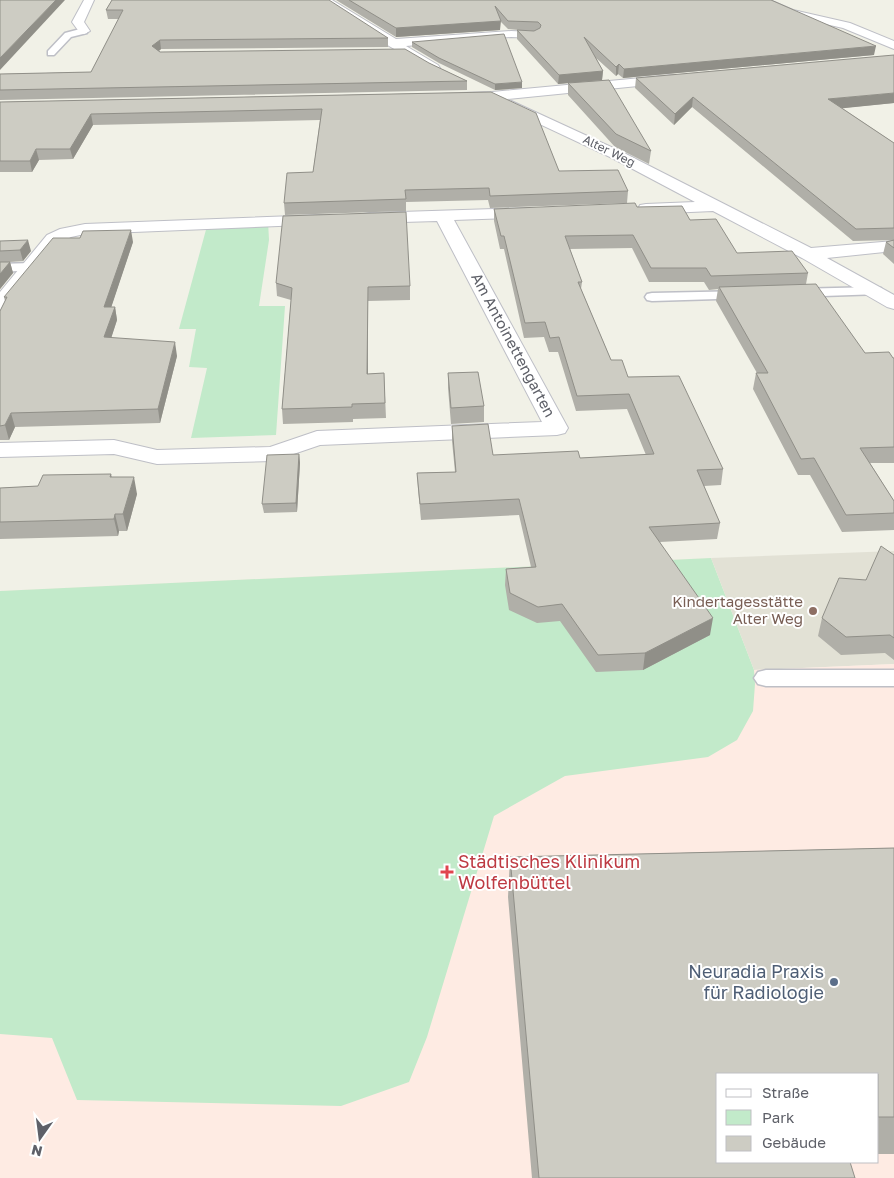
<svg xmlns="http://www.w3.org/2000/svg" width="894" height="1178" font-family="'Golos Text',sans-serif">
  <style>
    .education { fill: #e2e1d5 }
    .medical { fill: #feebe3; fill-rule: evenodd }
    .green { fill: #c2eaca }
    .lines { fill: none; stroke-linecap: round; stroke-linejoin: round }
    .service-casing { stroke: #bebfc6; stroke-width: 3 }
    .minor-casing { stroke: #bebfc6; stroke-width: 2 }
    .service { fill: #fff; fill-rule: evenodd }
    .minor { fill: #fff; fill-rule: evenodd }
    .wall { fill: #b0afa8 }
    .shaded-wall { fill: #908f88 }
    .building { fill: #cdccc3; stroke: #908f88 }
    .education-dot { fill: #8d6e63; stroke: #fff; stroke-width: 2 }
    .health-dot { fill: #e0444e; stroke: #fff; stroke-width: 2 }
    .service-dot { fill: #5c6f8a; stroke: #fff; stroke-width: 2 }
    .labels { text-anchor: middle; stroke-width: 4; stroke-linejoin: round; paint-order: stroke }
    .far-street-label { font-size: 12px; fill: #5e6068; stroke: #fff }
    .street-label { font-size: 15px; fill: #5e6068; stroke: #fff }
    .education-label { font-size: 15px; fill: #785e54; stroke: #fff; text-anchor: end }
    .near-health-label { font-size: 18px; fill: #be3a42; stroke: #fff; text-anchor: start }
    .near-service-label { font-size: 18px; fill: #4e5e75; stroke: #fff; text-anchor: end }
  </style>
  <rect width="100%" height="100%" fill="#f1f1e7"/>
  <!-- education -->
  <path class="education" d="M894 551V664L754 670 711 558Z"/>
  <!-- medical -->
  <path class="medical" d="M711 558 754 670 894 664V1178H0V591ZM718 1074H878V1162H718Z"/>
  <!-- green -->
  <path class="green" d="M268 221 269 240 259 306H285L276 435 191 438 207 368 189 367 196 329H179L207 226Z
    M711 558 754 670 755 684 753 711 737 740 708 757 565 776 494 816 427 1037 409 1082 341 1106 77 1100 52 1038 0 1034V591Z"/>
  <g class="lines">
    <defs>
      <path id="service" d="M84 28 87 29V33L71 37 54 55H48V51L65 33Z
        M31 263 36 264 38 267 36 270 0 272V264Z
        M876 287 881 288 883 291 881 294 794 297 789 296 787 293 789 290 794 289Z
        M746 291 751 292 753 295 751 298 652 301 647 300 645 297 647 294 652 293Z
        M766 670H894V686H766L758 684 754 678 758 672Z"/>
      <path id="minor" d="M84 0H94L84 22 90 31 84 34 80 33 72 22Z
        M320 0H332L396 39 511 31 533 32 539 35 533 38 511 37 406 46 438 65 440 68 438 71 434 72 389 46Z
        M756 0H770L793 10 850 23 894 41V49L843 28 786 15Z
        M673 75 678 76 679 79 678 82 507 99 622 152 811 248 894 241V251L827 258 894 295V309L887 307 802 258 713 211 646 214 640 213 638 209 640 205 646 204 695 202 612 158 499 105 497 102 499 99 461 101 454 97 461 93 492 92Z
        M530 208 536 209 538 213 536 217 454 220 568 428 565 433 557 435 320 445 273 461 157 464 114 454 0 457V443L114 440 157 450 270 447 317 431 542 422 437 221 369 223 363 222 361 218 363 214 369 213Z
        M321 215 327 216 329 220 327 224 85 234 71 237 59 243 7 308 0 310V292L47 235 60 229 85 224Z"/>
    </defs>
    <!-- service casing -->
    <use href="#service" class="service-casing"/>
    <!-- minor casing -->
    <use href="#minor" class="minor-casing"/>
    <!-- service -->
    <use href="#service" class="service"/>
    <!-- minor -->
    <use href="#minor" class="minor"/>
  </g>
  <!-- wall -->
  <path class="wall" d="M112 0 388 38V47L161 49 159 51 160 52 429 63 467 81V90L0 100V74L91 72 119 19H108L106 10Z
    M336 0H771L874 55 623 78 618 74 616 76 596 58 603 71 602 80 651 151 649 164 615 147 568 95V83L558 84 517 39V30L529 31 508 29 500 21V30L396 37Z
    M412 42 522 88 495 90 439 63 412 47Z
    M636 78 894 103 842 108 894 143V240L853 241 692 107 674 125 635 88Z
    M491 92 559 171 628 191 627 203 490 208 488 200 406 202V211L285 215 284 203 313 172 320 120 93 125 73 159 39 160 32 172H0V102Z
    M637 207 690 220 737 253 808 273 806 284 865 353 894 358V463H870L894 501V530L842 532 810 475H798L753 389 756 373H757L716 301 718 289 709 290 704 282H649L632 248 570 249 582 282 581 289 611 360 723 469 721 485 704 486 720 523 717 539 660 542 710 635 643 670 596 672 560 621 537 623 509 610 505 585 506 569 531 567 519 515 421 520 418 489 417 473 455 472 452 441V426L493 455 580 458 646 455 627 409 576 411 558 352H549L544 337 524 338 504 249H500L494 221V209Z
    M894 240V264L883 254 886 242Z
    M0 241 31 251 23 261 10 262 13 273 0 289Z
    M133 242 111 307H115L117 320 111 338 177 356 160 423 15 427 9 440H0V311L5 301 4 297Z
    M276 283 410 286V300L368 301V374L384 373 386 418 353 419V422L283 424 282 409 291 300 277 296Z
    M448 373 484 406V422L451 424 448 388Z
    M299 454 300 463 297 512 264 513 262 504Z
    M111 474 112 477 137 494 127 531H119L118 536 0 539V488L38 486Z
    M894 555V660L885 653 841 655 818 636 822 618Z
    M894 848V1154H878V1074H718L855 1178H532L508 897 510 857Z"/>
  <!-- shaded-wall -->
  <path class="shaded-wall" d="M56 0H65L0 70V58Z
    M501 21 500 30 396 37V28Z
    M160 40 161 49 153 56 152 46Z
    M876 46 874 55 623 78 624 69Z
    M619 64 618 74 616 76V67Z
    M603 71 602 80 558 84 559 75Z
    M522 82V88L495 90V84Z
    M894 93V103L826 110 828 99Z
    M693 97 692 107 674 125 675 114Z
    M91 114 93 125 73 159 70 149Z
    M36 149 39 160 32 172 30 161Z
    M131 230 133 242 107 320 104 307Z
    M28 240 31 251 23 261 20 250Z
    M10 262 13 273 0 289V274Z
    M368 287V389L367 374Z
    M115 307 117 320 107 351 104 337Z
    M175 342 177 356 160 423 158 409Z
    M11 413 15 427 9 440 5 425Z
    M299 454 300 463 297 512 296 503Z
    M134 477 137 494 127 531 123 514Z
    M115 514 119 531 118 536 114 519Z
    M713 618 710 635 643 670 645 653Z"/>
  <!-- building -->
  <path class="building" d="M0 0H56L0 58Z
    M112 0H329L388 38 160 40 152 46 160 52 405 49 429 63 467 81 0 90V74L91 72 123 10H106Z
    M349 0H771L876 46 624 69 619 64 616 67 584 37 603 71 559 75 517 30 534 31 540 28 541 25 538 22 508 21 495 6 501 21 396 28Z
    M504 34 522 82 495 84 439 58 412 42Z
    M894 55V93L828 99 894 143V228L856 229 693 97 675 114 636 78Z
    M609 80 651 151 616 134 568 83Z
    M491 92 536 113 559 171 618 170 628 191 490 196 489 188 405 190 406 199 284 203 287 173 313 172 322 109 91 114 70 149H36L30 161H0V102Z
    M635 203 637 207 682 206 690 220 716 219 737 253 792 251 808 273 711 276 706 268H651L633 235 565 236 582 282H578L611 360H622L628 377 679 376 723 469 697 470 720 523 649 527 713 618 645 653 598 655 562 604 538 607 510 593 506 569 536 567 519 499 420 504 417 473 456 472 452 426 488 424 493 455 578 451 580 458 654 454 629 394 577 396 559 337 550 338 545 322 525 323 504 236H501L494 209Z
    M406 212 410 286 368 287 367 374 384 373 385 403 352 404V407L282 409 292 288 276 283 283 216Z
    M131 230 104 307H115L104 337 175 342 158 409 11 413 5 425 0 426V311L7 297H4L53 238H80L83 231Z
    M28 240 20 250 0 251V241Z
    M894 240V248L886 242Z
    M0 262H10L0 274Z
    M816 284 865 353 889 352 893 358H894V447L860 448 894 501V513L846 515 814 458 801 459 756 373H768L719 287Z
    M478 372 484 406 451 408 448 373Z
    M299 454 296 503 262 504 267 455Z
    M111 474 110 477H134L123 514H115L114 519 0 522V488L38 486 43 475Z
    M881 546 894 555V638L890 635 846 637 822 618 839 578 866 580Z
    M894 848V1117H878V1074H718V1162H850L855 1178H539L510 857Z"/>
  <!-- markers -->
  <circle class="education-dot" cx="813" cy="611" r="5"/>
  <path class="health-dot" d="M444.5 864.5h5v5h5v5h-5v5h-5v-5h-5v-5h5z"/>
  <circle class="service-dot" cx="834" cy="982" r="5"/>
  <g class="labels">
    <!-- far-street labels -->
    <g class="far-street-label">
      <text transform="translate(609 151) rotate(26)" y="4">Alter Weg</text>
    </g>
    <!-- street labels -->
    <g class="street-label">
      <text transform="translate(513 345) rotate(62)" y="5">Am Antoinettengarten</text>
    </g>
    <!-- education labels -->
    <g class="education-label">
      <text x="803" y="607">Kindertagesstätte<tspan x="803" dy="17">Alter Weg</tspan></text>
    </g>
    <!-- near-health labels -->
    <g class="near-health-label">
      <text x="458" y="868">Städtisches Klinikum<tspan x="458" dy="21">Wolfenbüttel</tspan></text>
    </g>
    <!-- near-service labels -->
    <g class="near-service-label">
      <text x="824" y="978">Neuradia Praxis<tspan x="824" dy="21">für Radiologie</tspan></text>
    </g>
  </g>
  <!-- legend -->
  <rect x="716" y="1073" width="162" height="90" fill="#ffffff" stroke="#bfbfc3"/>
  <rect x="726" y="1089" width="25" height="8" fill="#ffffff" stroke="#bfbfc3"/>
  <text x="762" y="1098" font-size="15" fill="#5e6068">Straße</text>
  <rect x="726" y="1110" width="25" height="15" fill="#c2eaca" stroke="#bfbfc3"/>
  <text x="762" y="1123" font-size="15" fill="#5e6068">Park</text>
  <rect x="726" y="1136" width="25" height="15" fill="#cdccc3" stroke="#bfbfc3"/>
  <text x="762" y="1148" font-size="15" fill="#5e6068">Gebäude</text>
  <!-- north arrow -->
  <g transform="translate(40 1138) rotate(194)" stroke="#ffffff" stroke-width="4" paint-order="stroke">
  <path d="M0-4L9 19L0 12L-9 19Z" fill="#5e6068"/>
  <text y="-8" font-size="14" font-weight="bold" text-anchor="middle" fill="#5e6068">N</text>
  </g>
</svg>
